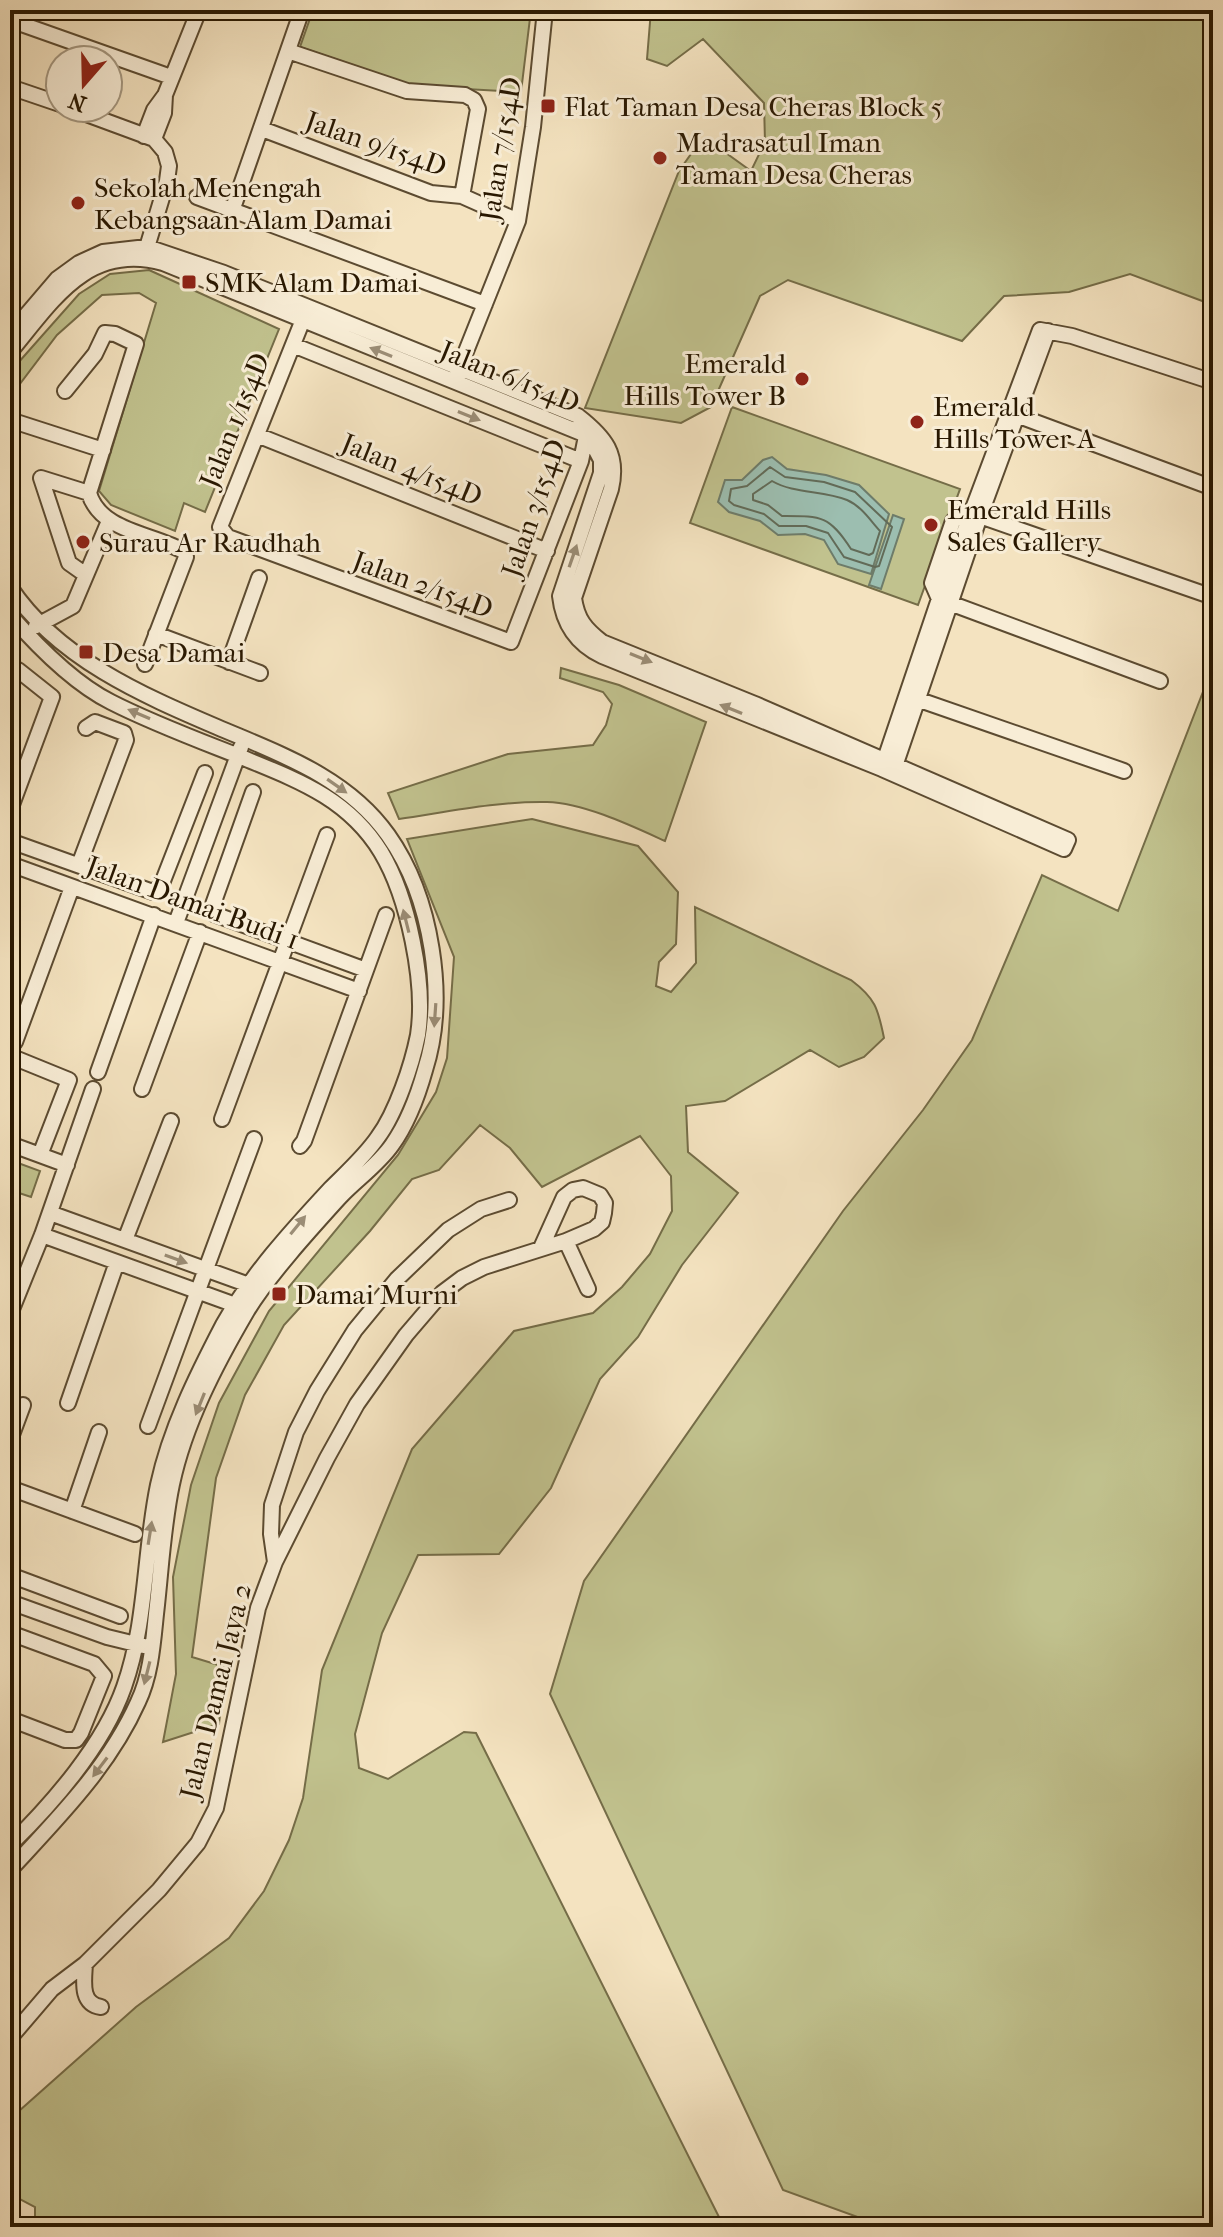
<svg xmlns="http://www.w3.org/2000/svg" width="1223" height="2237" font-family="'IM FELL French Canon',serif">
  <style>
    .green { fill: #c1c28e; stroke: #756d48; stroke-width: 2 }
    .water { fill: #9cbeb0; stroke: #6e7c6a; stroke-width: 2 }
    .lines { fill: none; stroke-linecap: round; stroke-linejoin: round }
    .shore { stroke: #626b58; stroke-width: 2 }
    .minor-casing { stroke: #5c4b31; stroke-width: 18 }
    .minor { stroke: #f8edd6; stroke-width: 14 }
    .oneway { fill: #9b8d76 }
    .poi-dot { fill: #8f2418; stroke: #f8edd6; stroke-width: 3 }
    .labels { text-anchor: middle; stroke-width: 6; stroke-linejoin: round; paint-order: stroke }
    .poi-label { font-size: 28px; fill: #291801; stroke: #f8edd6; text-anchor: start }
    .street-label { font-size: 28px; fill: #291801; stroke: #f8edd6 }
  </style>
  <rect width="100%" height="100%" fill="#f4e3c0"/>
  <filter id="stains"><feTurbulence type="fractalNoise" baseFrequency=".0025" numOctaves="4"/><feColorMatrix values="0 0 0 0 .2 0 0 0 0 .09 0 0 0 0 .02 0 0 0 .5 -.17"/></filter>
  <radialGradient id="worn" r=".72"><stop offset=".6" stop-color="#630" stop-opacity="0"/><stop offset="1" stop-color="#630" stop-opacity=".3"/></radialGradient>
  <!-- green -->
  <path class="green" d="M313 10H531L521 92 413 86 300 47Z
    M651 10H1188L1213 19V305L1130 274 1069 292 1004 296 962 341 788 280 760 296 711 407 681 423 585 408 679 171 691 154 708 140 751 171 765 142 764 103 703 39 667 66 647 59Z
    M149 270 279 329 205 512 184 503 175 531 111 505 99 491 156 303 139 293 102 295 57 335 10 397V372L79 294 110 274Z
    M732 407 960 489 918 605 690 523Z
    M1213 666V2227H885L783 2190 550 1694 584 1581 843 1211 923 1110 972 1040 1042 875 1118 911Z
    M561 668 619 685 706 722 665 841C632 826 584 803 547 802 498 801 447 812 399 819L388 793 508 754 593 745 606 725 612 704 603 692 560 678Z
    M532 819 638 846 678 892 676 944 659 962 656 986 671 992 696 963 695 907 851 980C875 998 878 1008 884 1038L864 1057 839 1067 810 1050 725 1101 686 1106 688 1152 738 1193 682 1265 638 1337 600 1379 551 1488 499 1554 418 1555 382 1633 355 1734 359 1768 388 1779 464 1732 476 1733 724 2227H35V2207L10 2194V2119L136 2007 229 1938 264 1891 289 1840 303 1798 322 1670 412 1449 514 1331 593 1313 622 1287 650 1254 672 1211 671 1176 640 1136 542 1187 510 1148 480 1125 439 1170 412 1179 370 1231 284 1325 245 1395 216 1478 192 1657 225 1667 219 1724 163 1742 176 1674 173 1577 191 1485 219 1403 269 1311 398 1155 436 1092 447 1058 454 957 407 839Z
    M10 1160 40 1171 31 1197 10 1190Z"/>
  <!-- water -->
  <path class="water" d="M772 457 787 469 826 475 859 485 889 514 871 574 838 564 824 540 805 534 778 535 760 521 729 512 718 502 725 480H742L763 460Z
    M893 515 904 519 881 589 869 585Z"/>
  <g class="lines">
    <!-- shore -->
    <path class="shore" d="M770 467 785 477 824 482 855 492 892 527 879 566 875 567 844 557 828 533 806 526H779L764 514 734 505 729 501 731 489 747 486Z
      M772 481C794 494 823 490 847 500 861 506 870 520 880 531L873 553 869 555 851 549C829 515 821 516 782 516L768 505 753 500V494Z"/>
    <defs>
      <path id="minor" d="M10 20 171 77
        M288 51 407 91 465 95 474 100 478 109 462 196
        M10 87 60 104
        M70 108 154 139 165 152 169 166 167 181 145 254
        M262 129 431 193 462 196 518 221
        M144 136 154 110 165 95
        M154 139 164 113 165 95 199 10
        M197 197 485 304
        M232 211 302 10
        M308 307 220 527 228 537 511 642 581 461 586 436
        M10 334 57 279 79 263 103 252 147 247 224 273 578 416C605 437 619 454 611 489L574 598C577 619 585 629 602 642L755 704 1068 840 1064 849 882 769 602 656C577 644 563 623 560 596L601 473V460L578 416
        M293 345 581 461
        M10 352C52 302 87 242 163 263L586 435
        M457 374 518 221 533 127 545 10
        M65 391 95 354 105 333 115 334 136 344 89 493C100 532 155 534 185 552L186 557 145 664
        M1011 413 1213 488
        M10 420 103 450
        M257 435 547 551
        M86 575 69 563 41 478 89 493
        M10 587C57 658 142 695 217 727 280 754 347 777 388 835 432 897 448 998 425 1070 418 1095 407 1124 392 1145 378 1165 357 1179 340 1197 311 1229 269 1275 247 1311 216 1364 185 1423 172 1484 163 1526 161 1571 156 1614 153 1643 151 1675 138 1702 109 1767 58 1818 10 1870
        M10 615C38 647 73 683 111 702 152 723 198 740 241 757 297 780 348 798 381 852 408 897 426 983 418 1035 412 1065 396 1113 378 1137 365 1156 346 1173 330 1189 291 1231 251 1275 223 1325 197 1375 170 1429 158 1485 144 1552 147 1622 124 1687 104 1744 53 1803 10 1845
        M36 626 73 606 109 521
        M156 634 260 673
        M229 662 259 578
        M1160 681 939 599 932 583 953 521 962 512 971 513 1213 597
        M911 697 1124 771
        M882 768 939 599 1040 330 1072 336 1213 382
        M893 772 980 516 1048 331
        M253 792 211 910 214 914 366 970
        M10 810 52 697 18 670
        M10 841 153 892 161 886 205 773
        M10 864 359 991
        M79 865 126 740 124 733 95 722 86 728
        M176 923 241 747
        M15 1042 72 887
        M10 1056 69 1080 40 1155
        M98 1072 154 915
        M142 1089 200 932
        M222 1119 327 835
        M10 1144 67 1165
        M300 1146 304 1141 386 915
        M50 1213 249 1285 254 1291
        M42 1235 241 1307
        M125 1240 171 1121
        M566 1241 588 1289
        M10 1314 42 1235 93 1089
        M68 1403 117 1262
        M148 1426 254 1139
        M10 1440 23 1405
        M10 1488 135 1534
        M72 1511 99 1432
        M275 1562 271 1534 272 1505 296 1432 317 1391 355 1330 397 1279 448 1230 481 1209 509 1200
        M10 1575 120 1616
        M10 1602 107 1637 144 1646
        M10 1633 94 1664 104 1676 81 1733 76 1740H65L10 1719
        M85 1964C84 1981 80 2004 101 2007
        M10 2038 52 1989 85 1964 159 1890 198 1843 216 1808 258 1608 275 1562 327 1458 357 1404 406 1335 442 1293 462 1278 484 1267 566 1241 594 1229 602 1222 604 1213 605 1203 600 1195 583 1188 573 1190 564 1197 541 1248"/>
    </defs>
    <!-- minor casing -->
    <use href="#minor" class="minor-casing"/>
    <!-- minor -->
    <use href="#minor" class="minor"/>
  </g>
  <!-- one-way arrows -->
  <defs><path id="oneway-solid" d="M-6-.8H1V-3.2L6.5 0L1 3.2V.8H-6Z" transform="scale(2)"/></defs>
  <g class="oneway">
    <use href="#oneway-solid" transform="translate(381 352) rotate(-158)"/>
    <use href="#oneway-solid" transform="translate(469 416) rotate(22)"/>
    <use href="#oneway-solid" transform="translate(573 556) rotate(-71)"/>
    <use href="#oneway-solid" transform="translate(641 658) rotate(22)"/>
    <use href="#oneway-solid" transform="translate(731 709) rotate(-158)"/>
    <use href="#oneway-solid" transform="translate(139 714) rotate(-157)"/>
    <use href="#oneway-solid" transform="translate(337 786) rotate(35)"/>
    <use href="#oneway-solid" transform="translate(406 921) rotate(-104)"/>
    <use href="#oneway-solid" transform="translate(435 1015) rotate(94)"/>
    <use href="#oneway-solid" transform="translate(298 1225) rotate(-51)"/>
    <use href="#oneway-solid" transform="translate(176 1259) rotate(20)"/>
    <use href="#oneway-solid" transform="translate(200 1404) rotate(112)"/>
    <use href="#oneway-solid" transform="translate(150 1533) rotate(-81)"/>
    <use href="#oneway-solid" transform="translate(147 1673) rotate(104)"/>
    <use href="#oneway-solid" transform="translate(100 1767) rotate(127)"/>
  </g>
  <!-- markers -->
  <g class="poi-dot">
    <rect x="540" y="98" width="16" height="16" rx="4"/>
    <circle cx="660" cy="158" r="8"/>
    <circle cx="78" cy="203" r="8"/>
    <rect x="181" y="274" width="16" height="16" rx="4"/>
    <circle cx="802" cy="379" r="8"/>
    <circle cx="917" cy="422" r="8"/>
    <circle cx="931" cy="525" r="8"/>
    <circle cx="83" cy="542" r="8"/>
    <rect x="78" y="644" width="16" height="16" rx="4"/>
    <rect x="271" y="1286" width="16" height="16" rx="4"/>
  </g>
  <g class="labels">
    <!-- poi labels -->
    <g class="poi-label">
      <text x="564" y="116">Flat Taman Desa Cheras Block 5</text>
      <text x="676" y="152">Madrasatul Iman<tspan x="676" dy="32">Taman Desa Cheras</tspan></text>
      <text x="94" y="197">Sekolah Menengah<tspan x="94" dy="32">Kebangsaan Alam Damai</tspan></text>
      <text x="205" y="292">SMK Alam Damai</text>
      <text x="786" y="373" text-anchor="end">Emerald<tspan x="786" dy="32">Hills Tower B</tspan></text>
      <text x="933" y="416">Emerald<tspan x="933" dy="32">Hills Tower A</tspan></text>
      <text x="947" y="519">Emerald Hills<tspan x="947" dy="32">Sales Gallery</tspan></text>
      <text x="99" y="552">Surau Ar Raudhah</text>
      <text x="102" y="662">Desa Damai</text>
      <text x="295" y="1304">Damai Murni</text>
    </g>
    <!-- street labels -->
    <g class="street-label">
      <text transform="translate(376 143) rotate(19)" y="10">Jalan 9/154D</text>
      <text transform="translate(500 149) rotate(-81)" y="10">Jalan 7/154D</text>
      <text transform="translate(510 376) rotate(22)" y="10">Jalan 6/154D</text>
      <text transform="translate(234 420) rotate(-68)" y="10">Jalan 1/154D</text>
      <text transform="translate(412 469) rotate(22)" y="10">Jalan 4/154D</text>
      <text transform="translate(533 508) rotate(-71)" y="10">Jalan 3/154D</text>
      <text transform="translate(423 584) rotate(20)" y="10">Jalan 2/154D</text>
      <text transform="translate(193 902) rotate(20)" y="10">Jalan Damai Budi 1</text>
      <text transform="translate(215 1691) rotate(-76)" y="10">Jalan Damai Jaya 2</text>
    </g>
  </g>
  <!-- margin -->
  <rect width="1223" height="2237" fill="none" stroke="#f4e3c0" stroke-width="40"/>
  <rect x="12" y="12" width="1199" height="2213" fill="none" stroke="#291801" stroke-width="4"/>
  <rect x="20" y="20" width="1183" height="2197" fill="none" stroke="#291801" stroke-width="2"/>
  <!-- north arrow -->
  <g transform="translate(84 84) rotate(200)"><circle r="38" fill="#f8edd6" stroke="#a59881" stroke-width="2"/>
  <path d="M0-6L14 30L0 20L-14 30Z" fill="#8f2418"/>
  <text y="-12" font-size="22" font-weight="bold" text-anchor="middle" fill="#291801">N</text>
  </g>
  <rect width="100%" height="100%" filter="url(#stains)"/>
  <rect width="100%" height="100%" fill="url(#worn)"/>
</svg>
